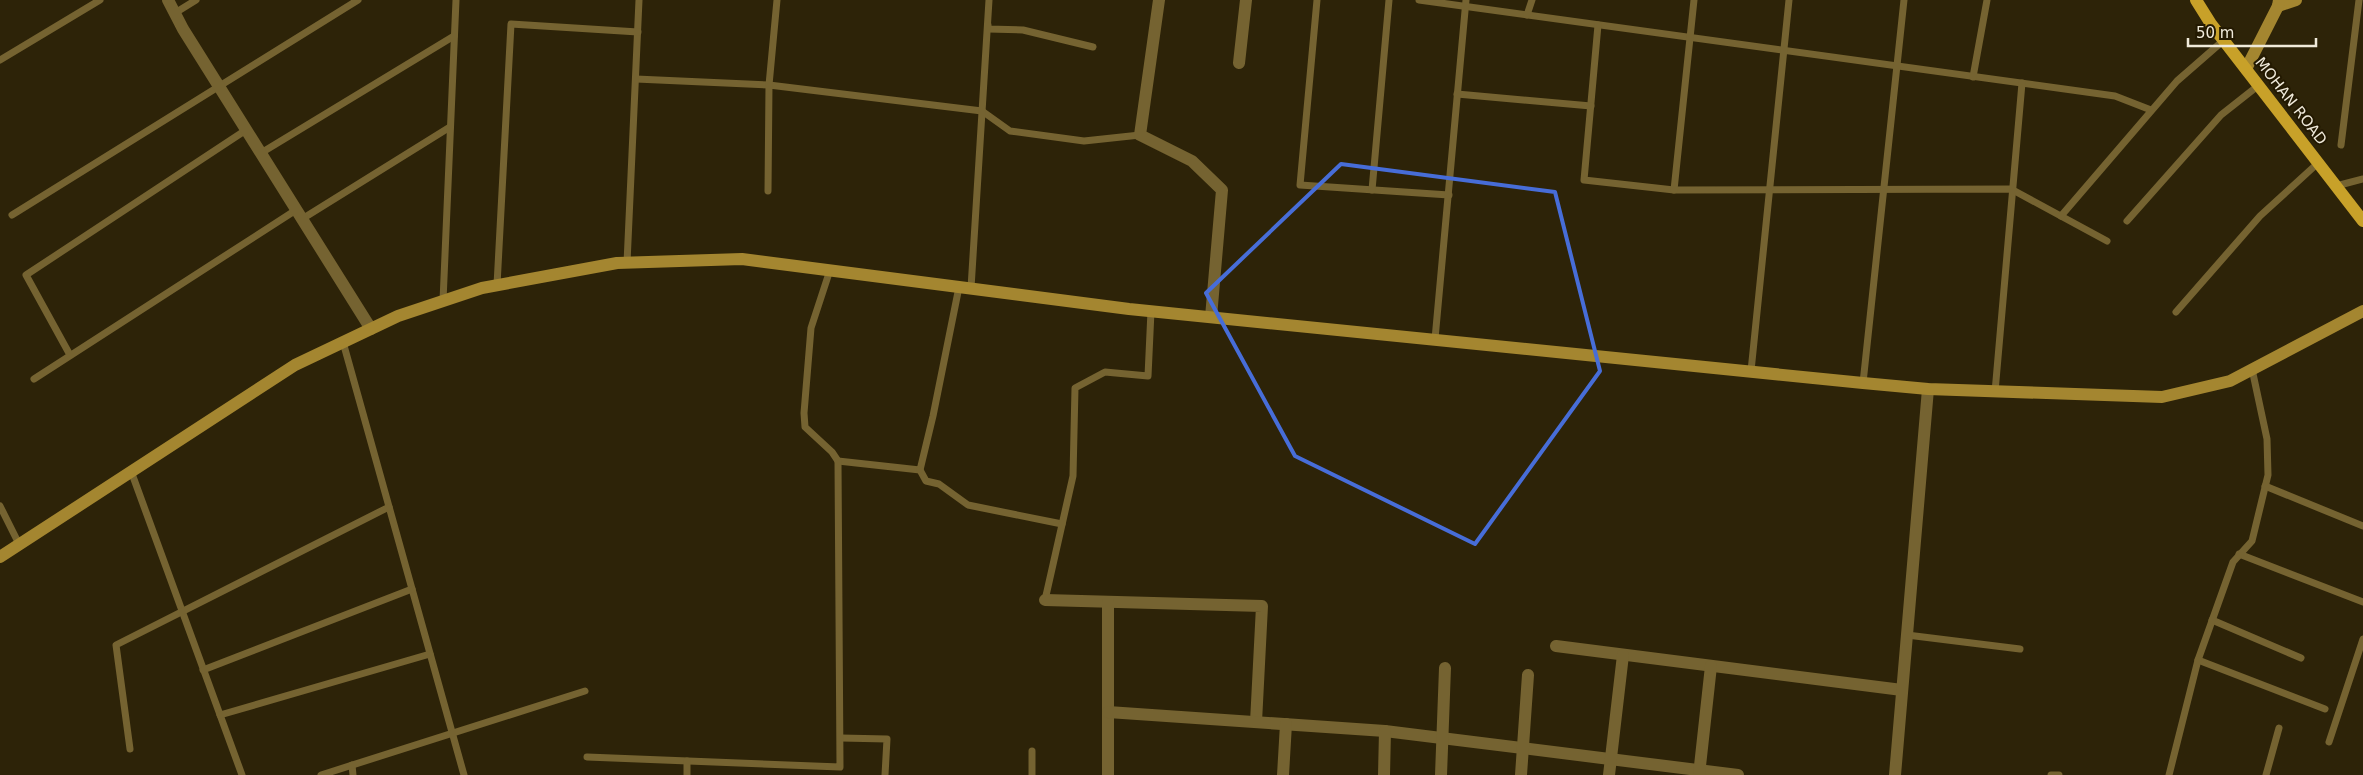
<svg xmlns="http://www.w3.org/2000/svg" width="2363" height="775" viewBox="0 0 2363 775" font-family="'DejaVu Sans',sans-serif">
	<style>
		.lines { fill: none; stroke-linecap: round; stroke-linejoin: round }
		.lane { stroke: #756331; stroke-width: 7 }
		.street { stroke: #756331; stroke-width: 12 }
		.secondary { stroke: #a48630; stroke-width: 12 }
		.primary { stroke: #c8a129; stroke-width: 12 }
		.marked { fill: none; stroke: #476dd8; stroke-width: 4; stroke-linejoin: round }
		.labels { text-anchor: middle; stroke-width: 4; stroke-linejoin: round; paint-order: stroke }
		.street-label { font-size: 15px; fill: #f0eada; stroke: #231901 }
	</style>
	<rect width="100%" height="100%" fill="#2d2308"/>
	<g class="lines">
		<g class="lane">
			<polyline points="1317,0 1300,185 1449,195"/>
			<polyline points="1419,0 2115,96 2151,110"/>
			<polyline points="175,13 196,0"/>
			<polyline points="1527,15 1532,0"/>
			<polyline points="988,25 988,29 1023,30 1093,47"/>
			<polyline points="1598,25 1584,180 1674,190 2011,189 2107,241"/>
			<polyline points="0,60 100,0"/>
			<polyline points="1973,77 1987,0"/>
			<polyline points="636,79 769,85 982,111 1010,131 1084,141 1140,135"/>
			<polyline points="1457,94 1591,106"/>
			<polyline points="2341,145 2359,0"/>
			<polyline points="261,153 454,36"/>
			<polyline points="2336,186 2363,179"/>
			<polyline points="1372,190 1389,0"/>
			<polyline points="1674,190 1694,0"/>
			<polyline points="768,191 769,85 777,0"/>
			<polyline points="12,215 358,0"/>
			<polyline points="2061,216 2177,81 2224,40"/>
			<polyline points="302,219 450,127"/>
			<polyline points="2127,221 2221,115 2259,85"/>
			<polyline points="627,263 639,0"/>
			<polyline points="497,285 511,24 638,32"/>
			<polyline points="971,288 989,0"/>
			<polyline points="443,301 456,0"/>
			<polyline points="2176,312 2260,216 2318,163"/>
			<polyline points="1435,339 1466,0"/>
			<polyline points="343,342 464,775"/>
			<polyline points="70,355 26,275 246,130"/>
			<polyline points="1751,371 1789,0"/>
			<polyline points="34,379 296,210"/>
			<polyline points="1863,383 1904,0"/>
			<polyline points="1995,392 2022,83"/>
			<polyline points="838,461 920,470 933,416 959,287"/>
			<polyline points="920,470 926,481 939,484 968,505 1062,524"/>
			<polyline points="131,471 242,775"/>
			<polyline points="2265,486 2363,526"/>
			<polyline points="0,506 19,544"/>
			<polyline points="2239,554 2363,602"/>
			<polyline points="1045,600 1073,476 1075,388 1105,372 1148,376 1151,311"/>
			<polyline points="2212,620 2301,658"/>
			<polyline points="1907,635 2020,649"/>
			<polyline points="2198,660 2325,709"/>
			<polyline points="203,670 412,589"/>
			<polyline points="220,715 430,654"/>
			<polyline points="841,738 887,739 885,775"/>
			<polyline points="2329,742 2363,639"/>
			<polyline points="130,749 116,645 389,507"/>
			<polyline points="587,757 840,767 838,461 832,452 805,427 804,413 811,328 830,270"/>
			<polyline points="352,765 353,775"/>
			<polyline points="321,775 585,691"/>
			<polyline points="687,775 687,761"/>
			<polyline points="1032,775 1032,751"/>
			<polyline points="2051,775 2059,775"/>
			<polyline points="2169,775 2198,660 2233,562 2252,541 2268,475 2267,439 2252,369"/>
			<polyline points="2266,775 2279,728"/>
		</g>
		<g class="street">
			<polyline points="168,0 183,29 371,329"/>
			<polyline points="1159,0 1140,135 1192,161 1222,190 1211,317"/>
			<polyline points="1239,63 1246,0"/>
			<polyline points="1045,600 1262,606 1256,722"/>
			<polyline points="1108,602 1108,775"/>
			<polyline points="1556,646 1902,690"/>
			<polyline points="1108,712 1385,731 1738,775"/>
			<polyline points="1283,775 1286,724"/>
			<polyline points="1384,775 1385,731"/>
			<polyline points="1441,775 1445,668"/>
			<polyline points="1521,775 1528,675"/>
			<polyline points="1609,775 1623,655"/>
			<polyline points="1699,775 1711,666"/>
			<polyline points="1895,775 1928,389"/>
		</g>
		<g class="secondary">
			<polyline points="2278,6 2296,0"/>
			<polyline points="2246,69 2278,6 2279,0"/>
			<polyline points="0,557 295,365 398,316 482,288 617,263 742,259 1129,309 1863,383 1928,389 2162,397 2230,381 2363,311"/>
		</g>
		<polyline class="primary" points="2196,0 2211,24 2363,221"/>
	</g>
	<path class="marked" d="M1341,164L1555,192L1600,371L1475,544L1295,456L1206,293Z"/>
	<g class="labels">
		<g class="street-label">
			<text transform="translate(2291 101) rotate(52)" y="5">MOHAN ROAD</text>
		</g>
	</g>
	<path d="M2188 38v8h128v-8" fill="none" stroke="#f0eada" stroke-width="2.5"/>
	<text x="2196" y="38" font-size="15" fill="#f0eada" stroke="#231901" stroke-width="4" paint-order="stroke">50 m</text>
</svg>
